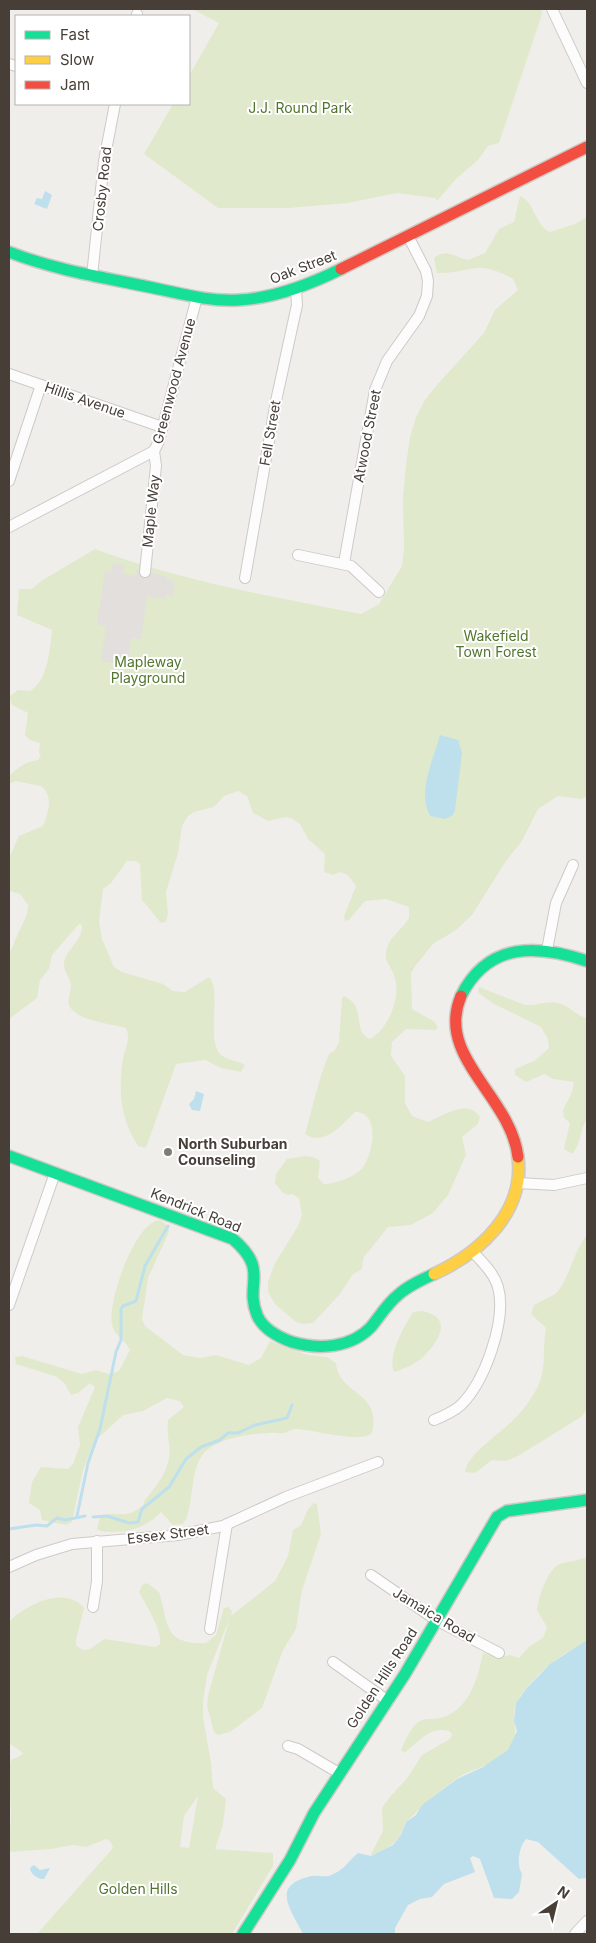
<svg xmlns="http://www.w3.org/2000/svg" width="596" height="1943" viewBox="0 0 596 1943" font-family="Inter,sans-serif">
	<style>
		.green { fill: #e1e9cc; fill-rule: evenodd }
		.parking { fill: #e2dfdc }
		.water { fill: #bedfec }
		.lines { fill: none; stroke-linecap: round; stroke-linejoin: round }
		.stream { stroke: #bedfec; stroke-width: 3 }
		.street-casing { stroke: #cdcac7; stroke-width: 12 }
		.fast-casing { stroke: #cecac2; stroke-width: 14 }
		.slow-casing { stroke: #cecac2; stroke-width: 14 }
		.jam-casing { stroke: #cecac2; stroke-width: 14 }
		.street { stroke: #fdfcfc; stroke-width: 10 }
		.fast { stroke: #16e098; stroke-width: 11 }
		.slow { stroke: #ffcf43; stroke-width: 11 }
		.jam { stroke: #f24e42; stroke-width: 11 }
		.poi-dot { fill: #827c76; stroke: #fff; stroke-width: 2 }
		.labels { text-anchor: middle; stroke-width: 4; stroke-linejoin: round; paint-order: stroke }
		.park-label { font-size: 14px; fill: #51752d; stroke: #fff }
		.street-label { font-size: 14px; fill: #463e37; stroke: #fff }
		.poi-label { font-size: 14px; font-weight: bold; fill: #463e37; stroke: #fff; text-anchor: start }
	</style>
	<rect width="100%" height="100%" fill="#f0eeeb"/>
	<g class="green">
		<polygon points="192,9 541,9 542,14 499,143 488,146 478,160 456,179 437,201 435,198 397,193 348,203 289,208 218,208 144,154 173,104 189,104 189,76 219,23"/>
		<path d="M520,196C534,201 535,225 550,232L575,224L587,217V796L581,799L558,796L538,809L522,841L506,861L472,915L456,930L433,944L416,965L411,973L412,1009L435,1022L438,1028L435,1030L406,1029L392,1042L391,1056L405,1076V1103L412,1116L428,1122C442,1116 468,1098 480,1117L478,1124L462,1137L466,1155L448,1195L433,1213L411,1225L388,1227L364,1257L361,1270L353,1274L340,1294L313,1323L303,1324L296,1322L275,1304L268,1292V1282L275,1263L298,1226L302,1215L299,1198L292,1194L288,1195L282,1192L275,1183L276,1174L287,1159C299,1157 310,1153 320,1161L318,1178L324,1184C335,1184 356,1177 363,1167C373,1153 381,1112 355,1112C343,1124 324,1147 305,1134L321,1075L329,1054L335,1050L339,1042L342,998L344,996C368,1007 351,1031 370,1039C388,1029 401,998 395,978C393,969 384,962 386,953C388,937 401,931 409,918V907L386,899L365,901L349,920L345,921L344,916L356,886L348,875L340,872L333,875L324,872L325,854L308,839L300,824L293,819L286,817L268,821L253,813L247,796L238,791L224,796L214,807L194,812L188,816L182,826L178,853L166,892L168,913L166,922L161,923L142,900L140,864L136,861H127L111,883L103,889L99,921L102,939L114,967L122,972L163,984L173,991L185,992L209,977C222,989 206,1039 220,1054C227,1061 237,1060 245,1065L241,1072L221,1068L205,1060L176,1064L147,1145L145,1148L138,1146C120,1118 118,1090 123,1059C125,1047 131,1040 126,1028C113,1024 75,1021 69,1005C67,999 71,992 71,986C70,976 61,970 65,959C69,947 83,939 82,925L79,924L52,955L49,969L40,980L37,998L9,1019V954L27,914L28,905L20,894L9,891V858L19,836L43,826C48,813 54,796 41,786L15,781L9,784V776C19,767 25,762 38,760L41,755L39,754L40,743L30,740L25,735L28,713L12,705L9,697L18,690L30,691C48,681 50,648 52,630L17,615L19,589H32L41,581L95,549C181,581 271,596 361,614L379,604L402,566L404,549L403,497L406,465L410,437L416,417L425,400L436,386L484,333L495,310L518,290L513,279C475,258 472,274 437,273L434,258C446,247 456,258 468,260L485,253L499,229L514,222Z"/>
		<path d="M479,987L525,1005C537,1006 547,1000 558,1003C569,1005 576,1016 587,1018V1119C579,1130 582,1143 572,1154L564,1149L570,1123L564,1118L563,1110L572,1092L574,1082L553,1079L544,1074L526,1082L515,1075V1069L534,1061L549,1048L548,1039L541,1027L492,1003L478,992Z"/>
		<path d="M160,1220L168,1226L169,1232L148,1278L142,1319L145,1326L183,1355L201,1358L216,1355L249,1365L261,1358L270,1341L308,1355L327,1357L336,1363C339,1396 382,1390 372,1433C363,1444 310,1429 295,1429C290,1430 288,1432 284,1433C280,1434 274,1432 269,1433C250,1434 223,1437 207,1450C188,1465 195,1510 183,1524L173,1525L161,1512C144,1530 124,1534 100,1531L97,1529L100,1517C118,1508 124,1523 144,1504V1501C157,1486 173,1466 169,1444C168,1435 167,1430 168,1420L184,1407L180,1401L167,1398L143,1411L123,1415L94,1442L83,1470L72,1522L66,1525L42,1520L40,1510L29,1503L32,1482L41,1467L68,1469L73,1464L80,1445L78,1427L95,1387L90,1383L78,1393L71,1395L65,1384L57,1377L16,1364L15,1357L22,1356L82,1374L95,1370L109,1374L119,1371L130,1350C126,1340 114,1336 112,1325C107,1302 135,1221 160,1220Z"/>
		<path d="M587,1235V1410L581,1417L518,1456L506,1461L492,1460L475,1473L465,1472C467,1454 502,1432 514,1419C522,1412 532,1398 537,1388C547,1370 542,1348 546,1328L531,1314L534,1305C540,1301 549,1298 555,1294C567,1285 575,1247 587,1235Z"/>
		<path d="M422,1311C453,1317 440,1340 425,1355C418,1363 404,1369 394,1372C387,1355 404,1327 413,1312Z"/>
		<path d="M314,1503L317,1504L321,1534L302,1590L296,1629L283,1650L262,1708L230,1732L218,1735L214,1732L207,1706L208,1696L229,1620L207,1675L203,1702V1717L211,1763L213,1788L226,1799L223,1825L215,1849L273,1853V1866L232,1934H37L113,1848L110,1841L106,1839L86,1847L73,1845L51,1849L9,1852L11,1816L9,1768L11,1760L20,1756L23,1753L9,1743V1622C25,1605 65,1585 84,1608L76,1640V1645C88,1657 94,1644 105,1639L155,1647L160,1644C163,1632 145,1603 139,1592L142,1585L147,1583L159,1592C169,1622 162,1645 206,1643L216,1635L224,1608L228,1607L232,1611L231,1616L275,1581L288,1556L293,1530L301,1525L308,1509ZM198,1796L189,1848L180,1847L184,1816Z"/>
		<path d="M587,1557V1640C581,1646 575,1648 568,1652C551,1661 526,1685 517,1702C509,1718 522,1733 509,1749C496,1765 472,1768 456,1779C438,1792 422,1806 407,1821C404,1824 403,1830 401,1834C394,1846 382,1851 370,1856L383,1831L382,1808L389,1798L408,1777L422,1755L450,1739L452,1734L449,1731C429,1726 418,1743 404,1753L401,1750C405,1741 410,1729 417,1723C424,1717 432,1720 440,1718C469,1711 478,1678 483,1653L500,1657L510,1655L519,1658L530,1646L543,1638L547,1627L537,1610C538,1598 548,1568 560,1564C569,1561 578,1561 587,1557Z"/>
	</g>
	<polygon class="parking" points="113,563 125,565 123,574 136,576 137,570 166,576 167,580 175,581 173,596 166,595 165,599 147,596 141,639 131,638 127,665 101,661 106,626 97,624 105,571 111,572"/>
	<g class="water">
		<polygon points="45,191 52,195 47,209 34,204 37,198 42,199"/>
		<path d="M440,735L458,740L462,753L455,810L453,815L445,819L430,816C417,792 433,761 440,735Z"/>
		<polygon points="196,1091 204,1094 200,1111 192,1110 189,1104 194,1099"/>
		<path d="M587,1640V1878L579,1879L538,1842L526,1839C519,1847 516,1864 522,1874L519,1892L512,1899L494,1898L480,1859L473,1856L470,1858L475,1872L444,1884L432,1897L420,1899L408,1905L395,1928V1934H303C290,1908 270,1885 312,1876C319,1875 325,1878 331,1875C346,1869 347,1862 358,1853L371,1856L393,1845L401,1835L406,1822L416,1815L422,1805L457,1779L483,1767L508,1750L517,1731L514,1721L516,1703L526,1689L550,1664Z"/>
		<path d="M34,1865L40,1870L50,1868L44,1879C39,1880 30,1874 30,1868Z"/>
	</g>
	<g class="lines">
		<g class="stream">
			<polyline points="77,1516 88,1463 100,1429 116,1352 121,1340 121,1309 123,1306 136,1301 145,1266 168,1226"/>
			<polyline points="93,1517 107,1516 129,1523 138,1522 142,1509 169,1487 186,1459 201,1447 220,1440 228,1433 238,1433 255,1425 287,1418 292,1405"/>
			<polyline points="9,1529 36,1525 47,1526 57,1518 65,1520 85,1516"/>
		</g>
		<defs>
			<g id="street">
				<polyline points="552,9 587,83"/>
				<polyline points="137,16 137,14"/>
				<polyline points="9,64 16,66"/>
				<polyline points="92,276 104,161 115,104"/>
				<polyline points="9,374 162,427"/>
				<polyline points="9,481 41,385"/>
				<polyline points="9,527 154,451 159,441 197,297"/>
				<polyline points="298,555 351,566 379,592"/>
				<polyline points="344,563 375,390 387,361 419,316 427,296 428,281 426,271 408,236"/>
				<polyline points="145,572 156,466 154,451"/>
				<polyline points="245,578 276,401 297,305 296,289"/>
				<polyline points="547,950 556,903 573,865"/>
				<polyline points="518,1183 554,1185 587,1178"/>
				<polyline points="9,1305 55,1173"/>
				<path d="M434,1420C444,1416 453,1412 461,1405C485,1381 507,1320 498,1287C494,1273 482,1262 473,1252"/>
				<polyline points="9,1567 36,1555 72,1544 178,1535 223,1526 286,1497 378,1462"/>
				<polyline points="371,1575 436,1620 499,1653"/>
				<polyline points="93,1607 97,1581 97,1541"/>
				<polyline points="210,1629 227,1524"/>
				<polyline points="333,1662 388,1701"/>
				<polyline points="288,1746 298,1749 339,1773"/>
				<polyline points="575,1934 587,1921"/>
			</g>
			<g id="fast">
				<path d="M9,252C55,270 101,277 149,287C179,293 208,302 239,300C275,298 309,285 341,269"/>
				<path d="M461,996C488,942 537,944 587,961"/>
				<path d="M9,1156L233,1239C270,1271 244,1283 257,1315C263,1329 278,1337 292,1342C319,1350 351,1348 371,1327C380,1316 387,1304 398,1295C408,1286 421,1280 434,1274"/>
				<polyline points="243,1934 290,1860 314,1813 405,1674 497,1517 507,1511 587,1500"/>
			</g>
			<path id="slow" d="M434,1274C480,1253 525,1212 518,1157"/>
			<g id="jam">
				<polyline points="341,269 587,147"/>
				<path d="M461,996C435,1057 511,1096 518,1157"/>
			</g>
		</defs>
		<use href="#street" class="street-casing"/>
		<use href="#fast" class="fast-casing"/>
		<use href="#slow" class="slow-casing"/>
		<use href="#jam" class="jam-casing"/>
		<use href="#street" class="street"/>
		<use href="#fast" class="fast"/>
		<use href="#slow" class="slow"/>
		<use href="#jam" class="jam"/>
	</g>
	<circle class="poi-dot" cx="168" cy="1152" r="5"/>
	<g class="labels">
		<g class="park-label">
			<text x="300" y="113">J.J. Round Park</text>
			<text x="496" y="641">Wakefield<tspan x="496" dy="16">Town Forest</tspan></text>
			<text x="148" y="667">Mapleway<tspan x="148" dy="16">Playground</tspan></text>
			<text x="138" y="1894">Golden Hills</text>
		</g>
		<g class="street-label">
			<text transform="translate(102 189) rotate(-84)" y="5">Crosby Road</text>
			<text transform="translate(303 267) rotate(-21)" y="5">Oak Street</text>
			<text transform="translate(174 381) rotate(-75)" y="5">Greenwood Avenue</text>
			<text transform="translate(85 400) rotate(19)" y="5">Hillis Avenue</text>
			<text transform="translate(270 433) rotate(-80)" y="5">Fell Street</text>
			<text transform="translate(367 436) rotate(-79)" y="5">Atwood Street</text>
			<text transform="translate(151 511) rotate(-84)" y="5">Maple Way</text>
			<text transform="translate(196 1210) rotate(22)" y="5">Kendrick Road</text>
			<text transform="translate(168 1534) rotate(-7)" y="5">Essex Street</text>
			<text transform="translate(434 1615) rotate(31)" y="5">Jamaica Road</text>
			<text transform="translate(382 1678) rotate(-57)" y="5">Golden Hills Road</text>
		</g>
		<g class="poi-label">
			<text x="178" y="1149">North Suburban<tspan x="178" dy="16">Counseling</tspan></text>
		</g>
	</g>
	<rect width="596" height="1943" fill="none" stroke="#463e37" stroke-width="20"/>
	<rect x="15" y="15" width="175" height="90" fill="#ffffff" stroke="#b5b2af"/>
	<rect x="25" y="31" width="25" height="8" fill="#16e098" stroke="#b5b2af"/>
	<text x="60" y="40" font-size="15" fill="#463e37">Fast</text>
	<rect x="25" y="56" width="25" height="8" fill="#ffcf43" stroke="#b5b2af"/>
	<text x="60" y="65" font-size="15" fill="#463e37">Slow</text>
	<rect x="25" y="81" width="25" height="8" fill="#f24e42" stroke="#b5b2af"/>
	<text x="60" y="90" font-size="15" fill="#463e37">Jam</text>
	<g transform="translate(556 1903) rotate(35)" stroke="#ffffff" stroke-width="4" paint-order="stroke">
	<path d="M0-4L9 19L0 12L-9 19Z" fill="#463e37"/>
	<text y="-8" font-size="14" font-weight="bold" text-anchor="middle" fill="#463e37">N</text>
	</g>
</svg>
